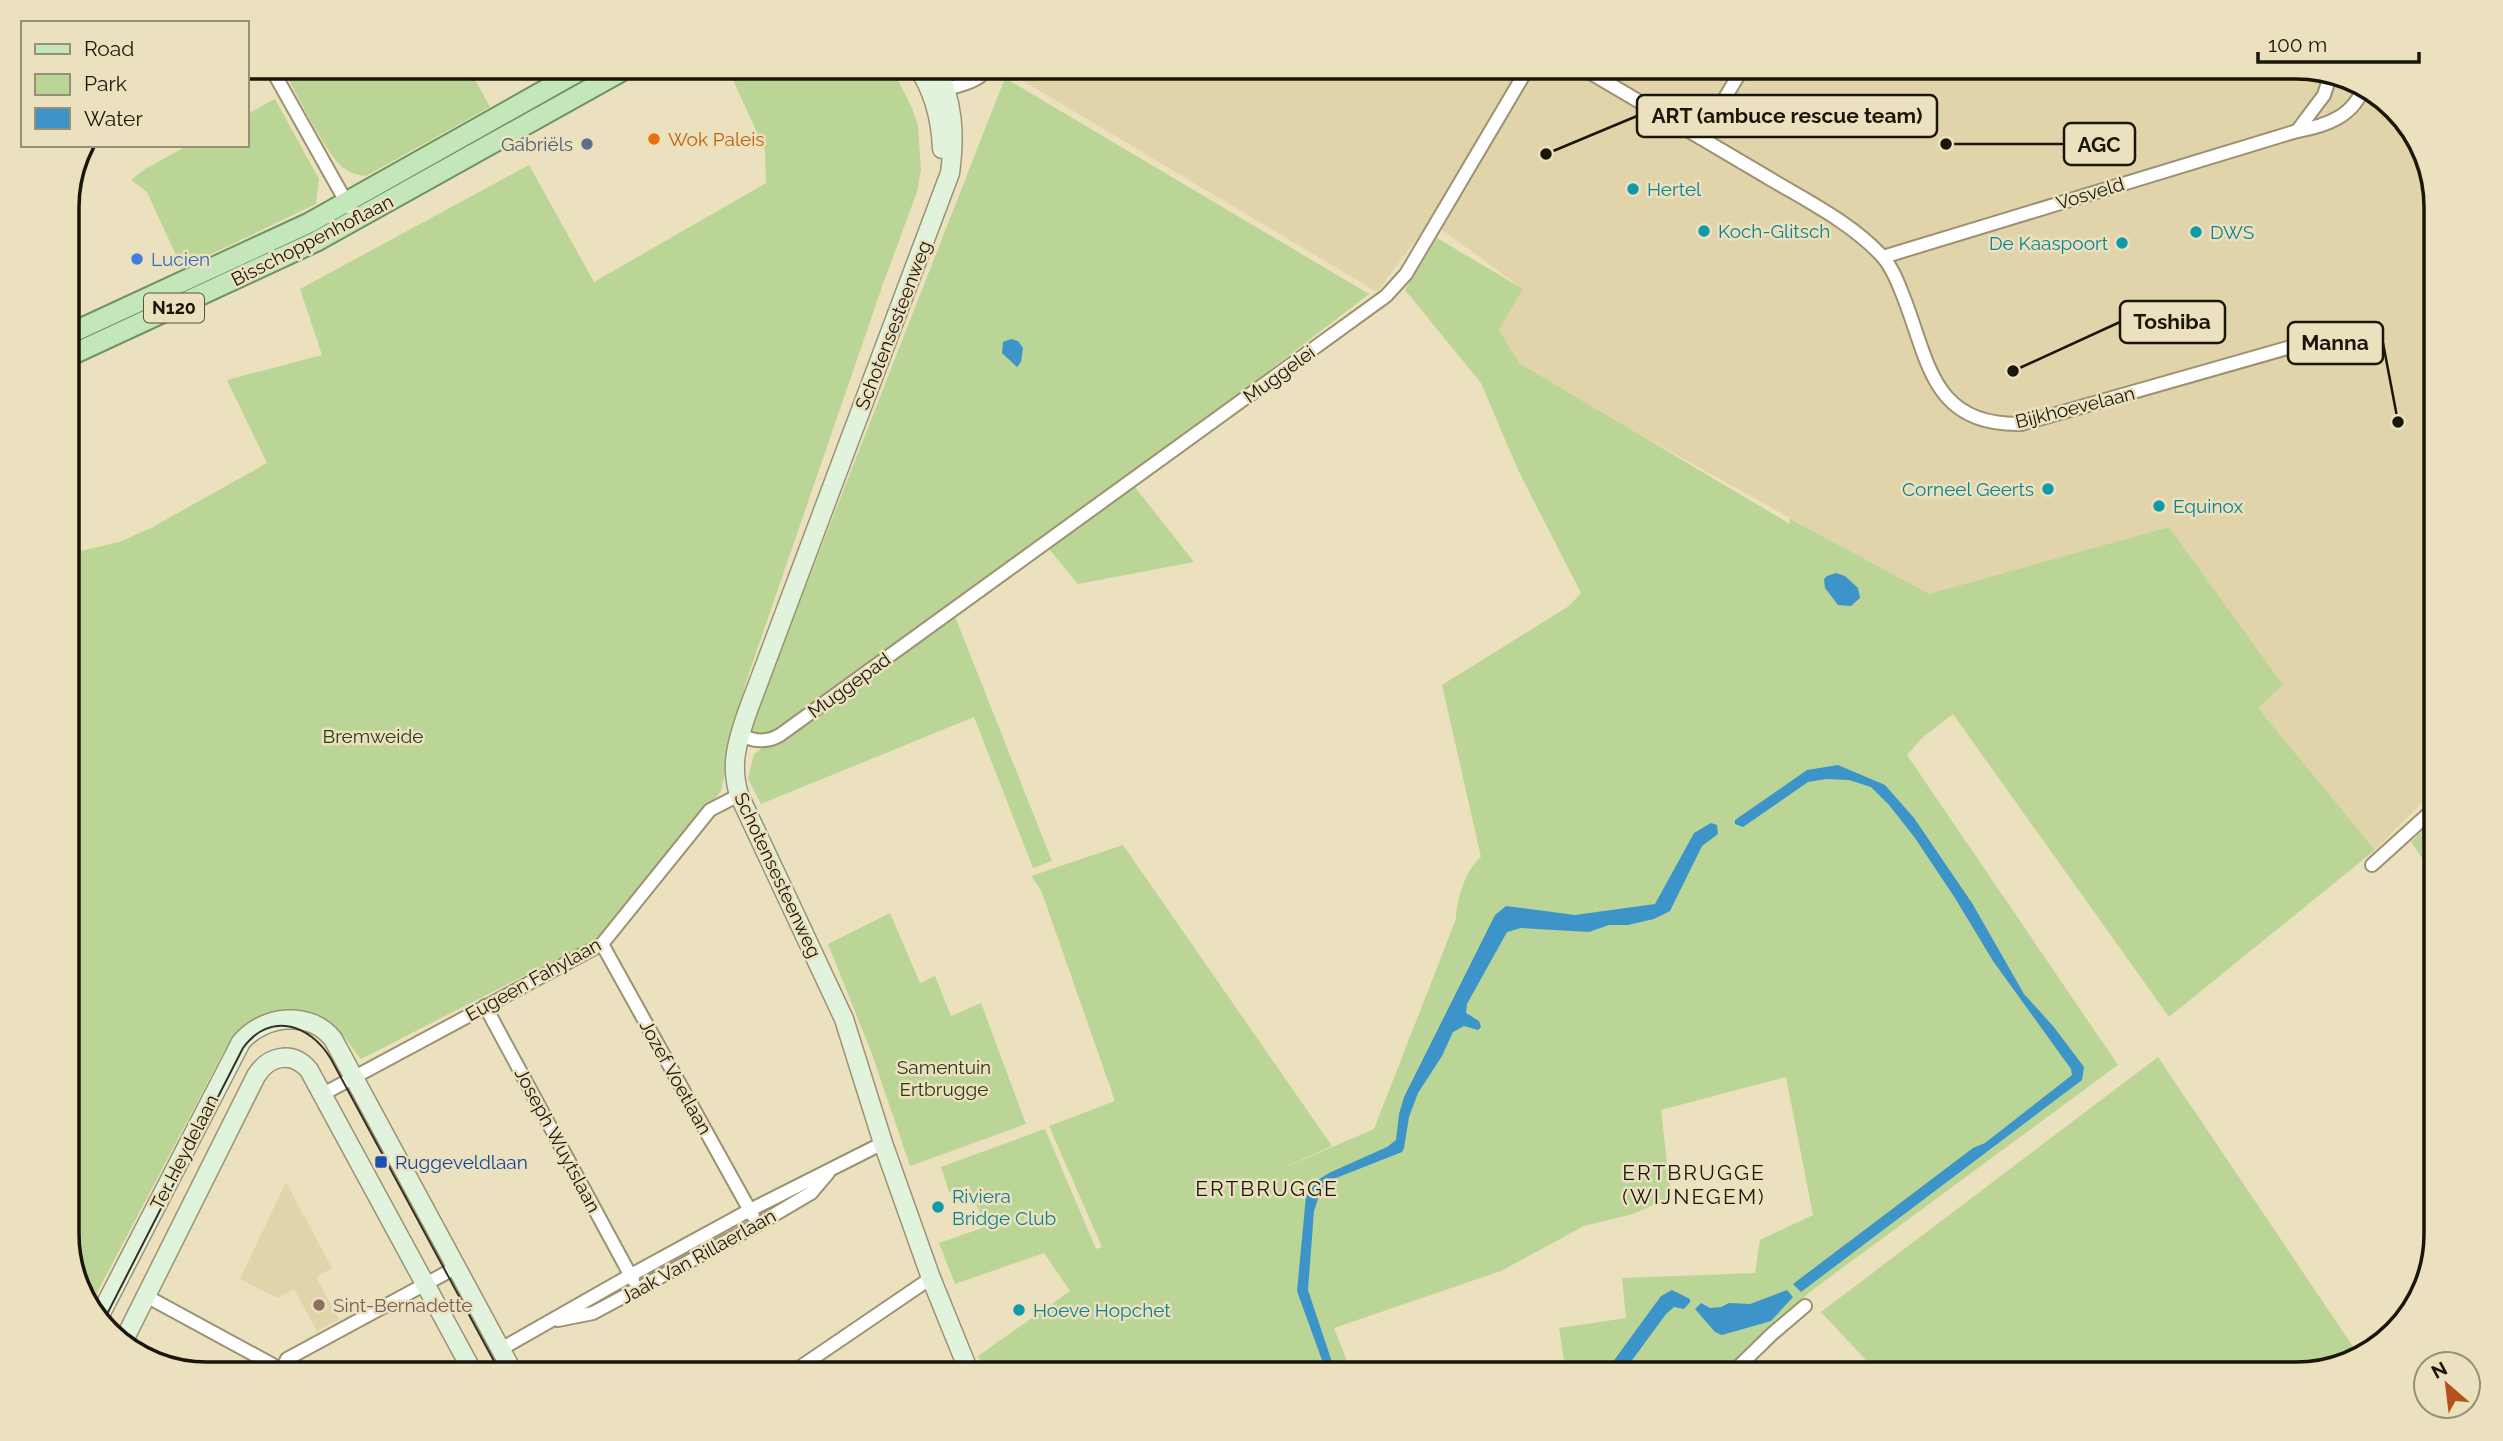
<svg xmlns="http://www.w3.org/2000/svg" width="2503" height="1441" viewBox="0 0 2503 1441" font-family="Raleway,sans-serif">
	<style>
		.built { fill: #e1d4ab }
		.green { fill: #bbd596 }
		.water { fill: #3c94c8 }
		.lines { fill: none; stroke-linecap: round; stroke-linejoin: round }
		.street-casing { stroke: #9c9272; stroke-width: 16 }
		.secondary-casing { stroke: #9c9272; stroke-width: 21 }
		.primary-casing { stroke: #6e9360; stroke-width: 23 }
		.street { stroke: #fff; stroke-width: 12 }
		.secondary { stroke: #e1f3dd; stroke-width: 18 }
		.primary { stroke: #c4e6bb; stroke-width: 19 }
		.tram { stroke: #363223; stroke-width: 2 }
		.food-dot { fill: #e8710a; stroke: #ebe1bf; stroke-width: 2.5 }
		.service-dot { fill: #5c6f8a; stroke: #ebe1bf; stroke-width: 2.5 }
		.culture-dot { fill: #0f9aa8; stroke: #ebe1bf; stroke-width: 2.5 }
		.shop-dot { fill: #3f7fe0; stroke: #ebe1bf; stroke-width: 2.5 }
		.transit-dot { fill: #1a4fb4; stroke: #ebe1bf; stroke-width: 2.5 }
		.education-dot { fill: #8d6e63; stroke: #ebe1bf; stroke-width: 2.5 }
		.labels { text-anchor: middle; stroke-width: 5; stroke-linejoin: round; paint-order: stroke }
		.shield { fill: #ebe1bf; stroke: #595340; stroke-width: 2 }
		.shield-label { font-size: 18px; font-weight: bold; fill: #1a160a }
		.food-label { font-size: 19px; fill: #c56008; stroke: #ebe1bf; text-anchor: start }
		.service-label { font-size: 19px; fill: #4e5e75; stroke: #ebe1bf; text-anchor: end }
		.culture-label { font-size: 19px; fill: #0d838f; stroke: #ebe1bf; text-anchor: start }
		.street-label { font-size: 19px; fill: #1a160a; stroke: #ebe1bf }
		.shop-label { font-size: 19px; fill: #366cbe; stroke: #ebe1bf; text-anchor: start }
		.park-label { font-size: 19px; fill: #2c3917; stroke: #ebe1bf }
		.transit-label { font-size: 19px; fill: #164399; stroke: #ebe1bf; text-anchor: start }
		.education-label { font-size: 19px; fill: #785e54; stroke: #ebe1bf; text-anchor: start }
		.neighbourhood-label { font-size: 21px; letter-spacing: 2px; fill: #1a160a; stroke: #ebe1bf }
		.rim { fill: none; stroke: #1a160a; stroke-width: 3.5 }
		.leader { fill: none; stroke: #1a160a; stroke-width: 2.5 }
		.callout-dot { fill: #1a160a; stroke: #ebe1bf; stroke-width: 2.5 }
		.callout { fill: #ebe1bf; stroke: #1a160a; stroke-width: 2.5 }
		.callout-label { font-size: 21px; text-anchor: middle; font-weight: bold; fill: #1a160a }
	</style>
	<rect width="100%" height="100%" fill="#ebe1bf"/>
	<g class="built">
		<polygon points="1016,66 2296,66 2366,85 2417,136 2436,198 2436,789 2375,850 2258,708 2283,685 2169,527 1929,595 1635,432 1519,363 1499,330 1523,289 1430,221 1377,292 1013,75"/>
		<polygon points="286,1182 332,1268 316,1277 339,1319 317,1331 294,1289 278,1298 240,1279"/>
	</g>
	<g class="green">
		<path d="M282,67H468L490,107L366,176C359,175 352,174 345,169C328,159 294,88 282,67Z"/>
		<path d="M727,67H889L896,76L912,108L918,125L921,170L917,192L883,284L746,682L721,791L608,933L361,1059C352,1048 343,1033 332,1024C292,993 248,1016 223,1053L89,1308L86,1305L67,1243V524L81,551L119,542L151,528L267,463L227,380L322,355L300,289L529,165L594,282L766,183L765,150Z"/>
		<polygon points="1005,78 1369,294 1244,390 904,636 776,733 758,736 752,730 753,721"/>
		<polygon points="275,99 319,179 316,204 182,268 147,192 131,180 145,169 189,145 247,145 247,114"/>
		<path d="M1437,238L1523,289L1499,330L1519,363L1790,524L1789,518L1929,594L2169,527L2283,685L2258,708L2375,850L2169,1017L1953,714L1922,738L1907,755L2118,1065L1811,1291L1754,1345L1728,1374H1566L1559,1328L1626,1318L1622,1278L1755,1273L1760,1240L1813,1215L1786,1077L1661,1110L1671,1197L1633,1214L1584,1226L1501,1271L1334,1328L1352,1374H987L978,1356L1070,1291L1044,1253L955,1284L939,1243L985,1227L969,1185L949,1192L941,1167L1045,1129L1096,1249L1102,1247L1049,1126L1115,1101L1041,890L1031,876L1123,845L1332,1146L1261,1178L1374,1129L1456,919C1456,900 1466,869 1481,857L1442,685L1569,606L1581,593L1518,470L1481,383L1405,290Z"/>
		<polygon points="1131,482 1194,562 1078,584 1045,544"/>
		<polygon points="952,609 1052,861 1033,868 974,717 761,804 748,779 754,754"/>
		<polygon points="2436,818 2436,878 2411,842"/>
		<polygon points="890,913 920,983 935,976 951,1016 981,1003 1026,1124 910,1166 872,1054 828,944"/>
		<polygon points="2158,1057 2360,1357 2296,1374 1879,1374 1821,1312"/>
	</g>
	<g class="water">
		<polygon points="1011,339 1018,341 1023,348 1021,362 1017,367 1002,353 1003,342"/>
		<polygon points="1836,573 1845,576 1858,588 1860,598 1851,606 1838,605 1825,588 1824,579 1827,576"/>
		<polygon points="1838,765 1885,785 1914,818 1972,903 2024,994 2053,1026 2084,1067 2082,1080 1801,1292 1793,1284 1973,1148 1985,1143 2072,1075 2071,1069 1993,961 1955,898 1915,838 1889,805 1871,787 1849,780 1826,779 1808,782 1743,827 1735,824 1735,820 1807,770"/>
		<polygon points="1711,823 1717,825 1718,834 1702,846 1670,911 1654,919 1628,925 1609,925 1589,932 1521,928 1507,932 1467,1004 1466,1013 1479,1021 1481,1027 1478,1030 1464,1026 1453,1032 1442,1056 1418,1093 1409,1117 1404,1148 1402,1152 1331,1180 1319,1196 1314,1211 1308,1290 1336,1374 1327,1374 1297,1291 1306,1196 1318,1180 1329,1173 1387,1147 1396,1140 1399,1114 1404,1097 1495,915 1506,906 1575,915 1655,904 1694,833"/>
		<polygon points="1672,1290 1690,1299 1690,1302 1684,1309 1674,1307 1666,1314 1622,1374 1604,1374 1661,1296"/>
		<polygon points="1787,1290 1793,1297 1771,1321 1722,1335 1715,1332 1695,1309 1701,1303 1710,1308 1721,1307 1729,1303 1750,1304"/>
	</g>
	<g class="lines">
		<defs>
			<g id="street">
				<polyline points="270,66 349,207"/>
				<path d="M1579,66C1642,103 1705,140 1767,177C1807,201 1850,222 1881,255C1891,265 1897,280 1902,293C1929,359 1930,426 2021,424L2340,333"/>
				<path d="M938,92C956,85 979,84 989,66"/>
				<polyline points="2297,131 2324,95 2330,76"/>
				<polyline points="1701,138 1744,66"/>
				<path d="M1883,257L2297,131C2326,126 2355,116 2364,85"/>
				<path d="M740,734C754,742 766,743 780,735L1386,296L1406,274L1529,66"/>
				<polyline points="2372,865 2436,807"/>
				<polyline points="602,944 753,1216"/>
				<polyline points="485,1006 633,1280"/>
				<polyline points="323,1094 602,944 710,810 739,795"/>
				<polyline points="146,1296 273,1365 283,1374"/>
				<polyline points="558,1320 593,1313 757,1225 811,1193 828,1173"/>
				<polyline points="501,1349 631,1275 750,1210 883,1143"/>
				<polyline points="280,1374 287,1359 457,1267"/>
				<polyline points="790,1374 931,1278"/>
				<polyline points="1731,1374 1772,1334 1805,1306"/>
			</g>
			<g id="secondary">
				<path d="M917,66C933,90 941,120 942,149"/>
				<path d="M935,66C954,100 955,136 950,173L747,713C737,742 730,765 739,795L844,1019L883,1143L931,1278L970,1374"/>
				<path d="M99,1317L241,1042C264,1015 310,1010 333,1039L514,1374"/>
				<path d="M123,1342L256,1076C268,1056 292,1050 309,1070L474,1374"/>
			</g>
			<g id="primary">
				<polyline points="67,335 309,223 588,66"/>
				<polyline points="67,357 317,241 631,66"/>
			</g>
		</defs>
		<use href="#street" class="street-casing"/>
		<use href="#secondary" class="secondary-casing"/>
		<use href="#primary" class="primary-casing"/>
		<use href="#street" class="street"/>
		<use href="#secondary" class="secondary"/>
		<use href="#primary" class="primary"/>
		<path class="tram" d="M103,1322L243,1048C270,1011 310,1024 331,1059L501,1374"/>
	</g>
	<circle class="food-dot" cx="654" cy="139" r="7"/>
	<circle class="service-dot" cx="587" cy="144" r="7"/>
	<g class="culture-dot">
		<circle cx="1633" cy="189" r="7"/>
		<circle cx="1704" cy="231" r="7"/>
		<circle cx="2196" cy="232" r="7"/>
		<circle cx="2122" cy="243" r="7"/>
		<circle cx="2048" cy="489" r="7"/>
		<circle cx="2159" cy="506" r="7"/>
		<circle cx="938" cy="1207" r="7"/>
		<circle cx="1019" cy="1310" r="7"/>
	</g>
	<circle class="shop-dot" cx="137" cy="259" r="7"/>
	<rect class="transit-dot" x="374" y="1155" width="14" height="14" rx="3.5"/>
	<circle class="education-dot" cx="319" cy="1305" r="7"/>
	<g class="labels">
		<rect class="shield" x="144" y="293.5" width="60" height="29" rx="5"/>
		<g class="shield-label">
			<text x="174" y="314">N120</text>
		</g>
		<g class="food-label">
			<text x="668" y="146">Wok Paleis</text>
		</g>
		<g class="service-label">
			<text x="573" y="151">Gabriëls</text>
		</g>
		<g class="culture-label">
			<text x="1647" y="196">Hertel</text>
			<text x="1718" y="238">Koch-Glitsch</text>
			<text x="2210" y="239">DWS</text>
			<text x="2108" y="250" text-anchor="end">De Kaaspoort</text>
			<text x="2034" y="496" text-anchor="end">Corneel Geerts</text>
			<text x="2173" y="513">Equinox</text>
			<text x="952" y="1203">Riviera<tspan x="952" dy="22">Bridge Club</tspan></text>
			<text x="1033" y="1317">Hoeve Hopchet</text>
		</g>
		<g class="street-label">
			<text transform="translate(2090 193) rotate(-17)" y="7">Vosveld</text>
			<text transform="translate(312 240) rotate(-27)" y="7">Bisschoppenhoflaan</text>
			<text transform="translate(893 325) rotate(-69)" y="7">Schotensesteenweg</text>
			<text transform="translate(1279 374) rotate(-36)" y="7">Muggelei</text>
			<text transform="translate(2075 407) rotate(-14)" y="7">Bijkhoevelaan</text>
			<text transform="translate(849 685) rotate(-36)" y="7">Muggepad</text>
			<text transform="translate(778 875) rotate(65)" y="7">Schotensesteenweg</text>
			<text transform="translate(533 979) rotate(-29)" y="7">Eugeen Fahylaan</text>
			<text transform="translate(676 1077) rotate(61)" y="7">Jozef Voetlaan</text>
			<text transform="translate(558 1140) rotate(62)" y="7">Joseph Wuytslaan</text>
			<text transform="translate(184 1152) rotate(-63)" y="7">Ter Heydelaan</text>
			<text transform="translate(698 1256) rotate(-29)" y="7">Jaak Van Rillaerlaan</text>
		</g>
		<g class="shop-label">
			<text x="151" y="266">Lucien</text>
		</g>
		<g class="park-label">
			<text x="373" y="743">Bremweide</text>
			<text x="944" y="1074">Samentuin<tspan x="944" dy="22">Ertbrugge</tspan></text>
		</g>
		<g class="transit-label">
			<text x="395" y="1169">Ruggeveldlaan</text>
		</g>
		<g class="education-label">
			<text x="333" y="1312">Sint-Bernadette</text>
		</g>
		<g class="neighbourhood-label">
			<text x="1694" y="1180">ERTBRUGGE<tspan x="1694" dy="24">(WIJNEGEM)</tspan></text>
			<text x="1267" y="1196">ERTBRUGGE</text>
		</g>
	</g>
	<path d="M0 0H2503V1441H0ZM207 79H2296A128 128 0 0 1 2424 207V1234A128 128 0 0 1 2296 1362H207A128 128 0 0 1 79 1234V207A128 128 0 0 1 207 79Z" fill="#ebe1bf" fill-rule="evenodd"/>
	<path class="rim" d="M207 79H2296A128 128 0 0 1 2424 207V1234A128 128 0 0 1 2296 1362H207A128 128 0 0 1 79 1234V207A128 128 0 0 1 207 79Z"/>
	<path class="leader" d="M1546 154L1637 116M1946 144L2064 144M2013 371L2120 322M2398 422L2383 343"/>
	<g class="callout-dot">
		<circle cx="1546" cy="154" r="7"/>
		<circle cx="1946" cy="144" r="7"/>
		<circle cx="2013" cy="371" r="7"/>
		<circle cx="2398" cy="422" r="7"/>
	</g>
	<g class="callout">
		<rect x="1637" y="95" width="300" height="42" rx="7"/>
		<rect x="2064" y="123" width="71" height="42" rx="7"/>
		<rect x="2120" y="301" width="105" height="42" rx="7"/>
		<rect x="2288" y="322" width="95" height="42" rx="7"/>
	</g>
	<g class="callout-label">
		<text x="1787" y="123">ART (ambuce rescue team)</text>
		<text x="2099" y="152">AGC</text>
		<text x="2172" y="329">Toshiba</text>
		<text x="2335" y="350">Manna</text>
	</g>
	<rect x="21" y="21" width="228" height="126" fill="#ebe1bf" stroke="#979077" stroke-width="2"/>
	<rect x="35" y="44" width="35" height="10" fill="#c4e6bb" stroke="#979077" stroke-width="2"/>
	<text x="84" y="56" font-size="21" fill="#1a160a">Road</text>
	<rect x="35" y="74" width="35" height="21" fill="#bbd596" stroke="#979077" stroke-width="2"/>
	<text x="84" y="91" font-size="21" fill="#1a160a">Park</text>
	<rect x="35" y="108" width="35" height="21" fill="#3c94c8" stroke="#979077" stroke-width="2"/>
	<text x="84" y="126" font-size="21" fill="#1a160a">Water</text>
	<g transform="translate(2447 1385) rotate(332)"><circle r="33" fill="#ebe1bf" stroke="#979077" stroke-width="2"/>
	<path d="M0-5L12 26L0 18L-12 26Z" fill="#b5511c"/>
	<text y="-10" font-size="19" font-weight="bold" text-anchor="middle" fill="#1a160a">N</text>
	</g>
	<path d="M2258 52v10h161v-10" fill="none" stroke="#1a160a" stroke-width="3.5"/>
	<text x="2268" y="52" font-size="21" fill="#1a160a" stroke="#ebe1bf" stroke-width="5" paint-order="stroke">100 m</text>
</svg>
